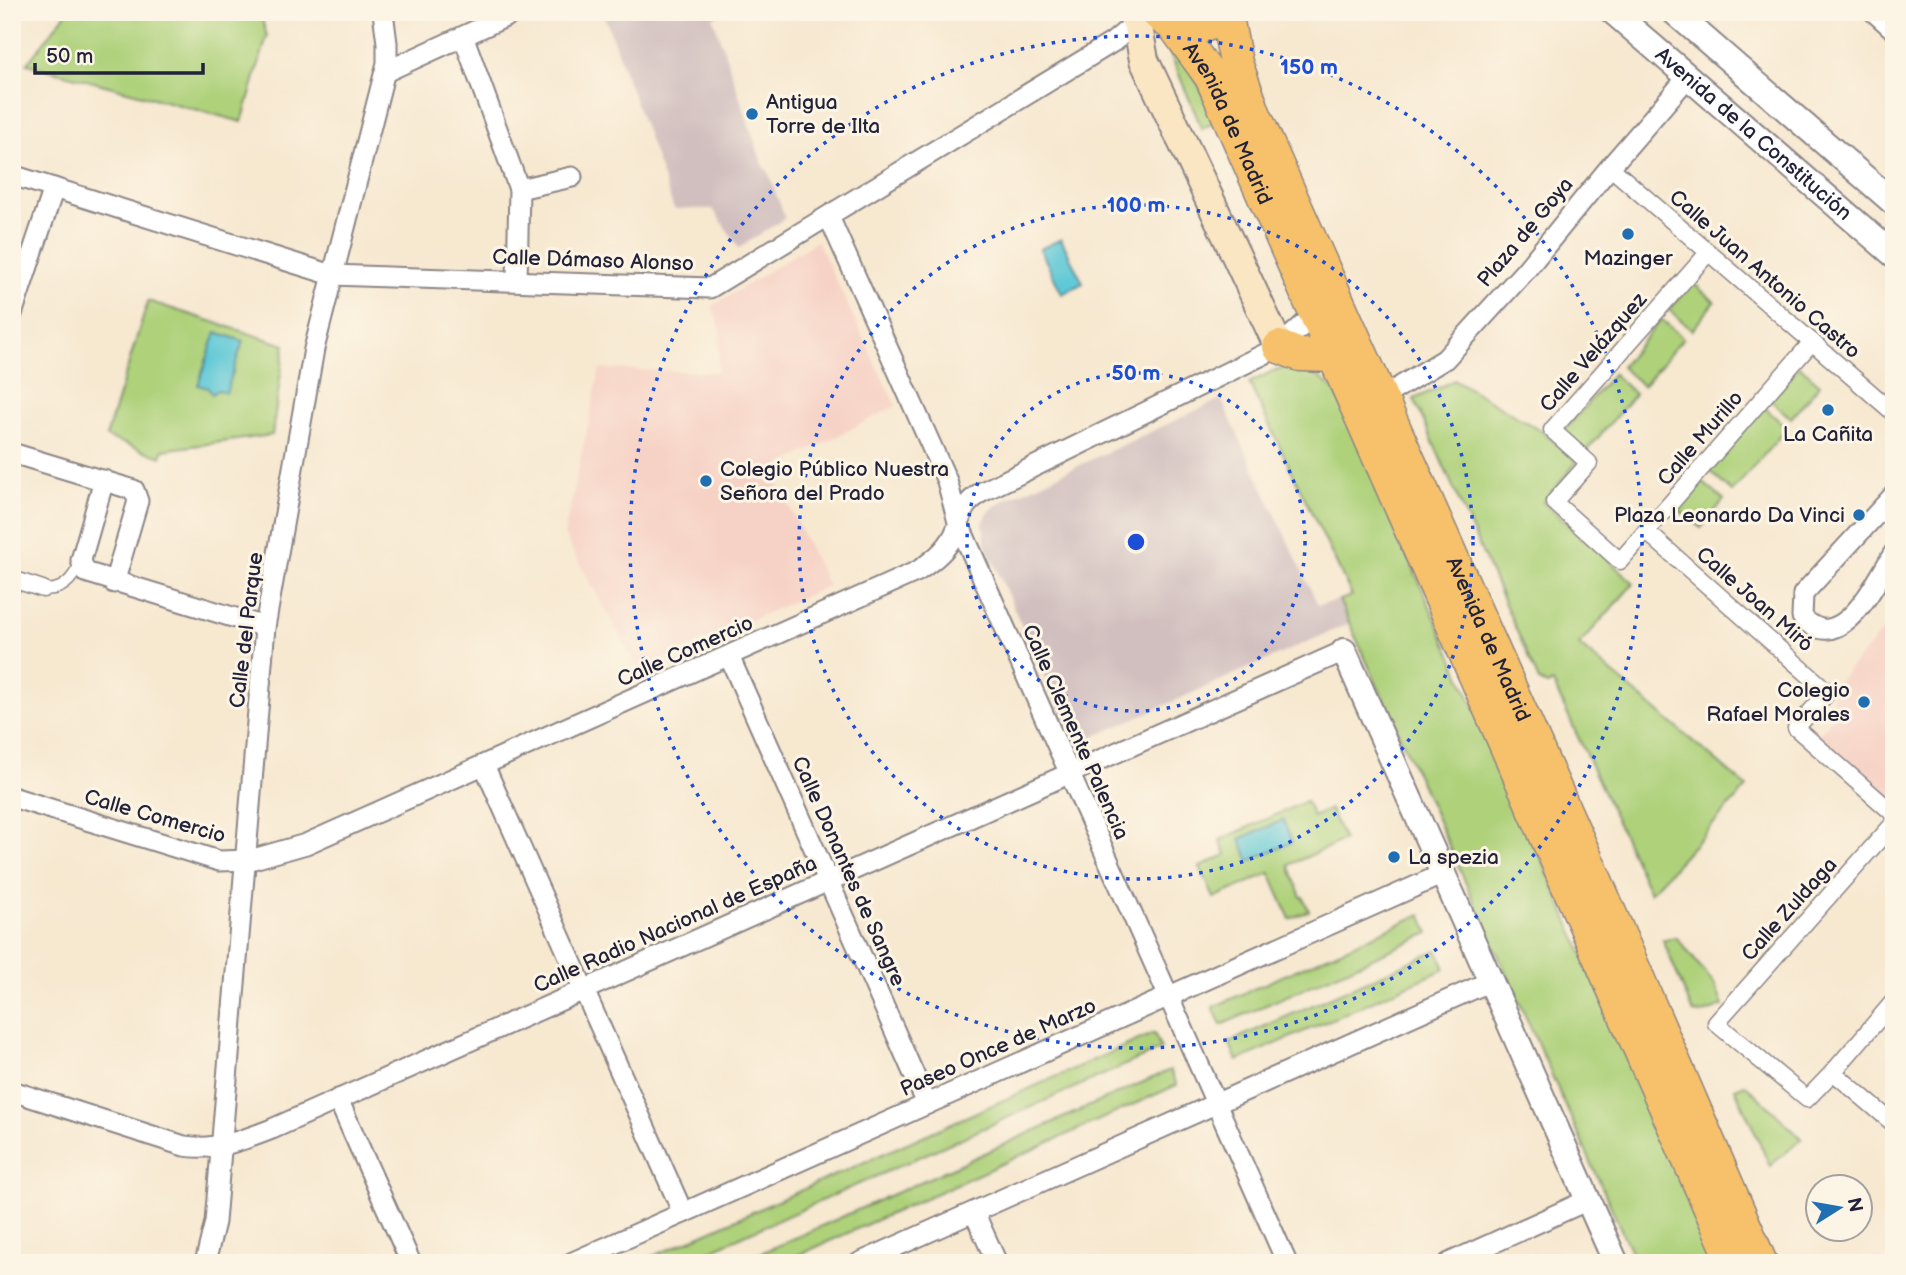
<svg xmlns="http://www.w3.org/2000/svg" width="1906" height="1275" viewBox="0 0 1906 1275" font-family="'Balsamiq Sans',sans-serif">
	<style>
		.built { fill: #f6d1c5 }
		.industrial { fill: #d1bfbf }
		.green { fill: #aed17a; stroke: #687a5a; stroke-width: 2 }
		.water { fill: #5dc8d6; stroke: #407588; stroke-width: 2 }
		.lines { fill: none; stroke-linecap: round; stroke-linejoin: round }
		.service-casing { stroke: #8c8586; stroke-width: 13 }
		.pedestrian-casing { stroke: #8c8586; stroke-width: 19 }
		.minor-casing { stroke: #8c8586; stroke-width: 23 }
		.tertiary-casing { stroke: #8c8586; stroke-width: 28 }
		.secondary-casing { stroke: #8c8586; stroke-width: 32 }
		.primary-casing { stroke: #8c8586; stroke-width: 35 }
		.service { stroke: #fff; stroke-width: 10 }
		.pedestrian { stroke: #fff; stroke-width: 16 }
		.minor { stroke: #fff; stroke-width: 19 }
		.tertiary { stroke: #fff; stroke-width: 24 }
		.secondary { stroke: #fbe6c4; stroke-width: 28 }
		.primary { stroke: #f6c16b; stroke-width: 32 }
		.ring { fill: none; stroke: #1d4ed8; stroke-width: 3.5; stroke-dasharray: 3.5 7 }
		.poi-dot { fill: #1f6fb2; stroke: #fcf5e5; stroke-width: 2.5 }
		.labels { text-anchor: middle; stroke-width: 6; stroke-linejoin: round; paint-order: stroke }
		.poi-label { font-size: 21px; fill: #22223b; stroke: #fcf5e5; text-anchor: start }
		.street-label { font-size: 21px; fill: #22223b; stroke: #fcf5e5 }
		.centre { fill: #1d4ed8; stroke: #fcf5e5; stroke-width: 3.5 }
		.ring-label { font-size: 21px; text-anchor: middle; font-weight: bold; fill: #1d4ed8; stroke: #fcf5e5; stroke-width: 6; stroke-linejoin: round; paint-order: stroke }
	</style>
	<rect width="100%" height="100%" fill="#fcf5e5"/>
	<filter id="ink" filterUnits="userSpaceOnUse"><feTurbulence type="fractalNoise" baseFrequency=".0143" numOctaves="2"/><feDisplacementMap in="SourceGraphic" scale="14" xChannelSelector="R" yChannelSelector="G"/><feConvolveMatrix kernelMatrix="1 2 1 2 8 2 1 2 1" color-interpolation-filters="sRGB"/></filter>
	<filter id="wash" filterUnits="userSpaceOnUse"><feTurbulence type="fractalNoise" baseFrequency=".00686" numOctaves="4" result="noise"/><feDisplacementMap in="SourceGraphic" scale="28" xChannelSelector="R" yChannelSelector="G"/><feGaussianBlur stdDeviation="1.57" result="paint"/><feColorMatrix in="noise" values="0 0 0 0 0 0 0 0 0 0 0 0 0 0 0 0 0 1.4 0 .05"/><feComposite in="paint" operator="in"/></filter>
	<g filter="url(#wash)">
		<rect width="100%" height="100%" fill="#f7e8d0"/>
		<g class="built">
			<polygon points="817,241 896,406 771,470 828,586 639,670 564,535 600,369 718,372 720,327 712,306"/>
			<polygon points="1894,618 1894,804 1816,738 1834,716 1833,687"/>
		</g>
		<g class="industrial">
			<polygon points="603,12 723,12 713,18 764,169 767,169 785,218 739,248 713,209 674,209"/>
			<polygon points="1221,399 1318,605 1339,600 1350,623 1075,745 986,546 983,524 987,514 995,506 1005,500"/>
		</g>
		<g class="green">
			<polygon points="67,12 260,12 267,36 242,122 27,64"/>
			<path d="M1169,51C1191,57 1206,102 1215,122L1202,129Z"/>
			<polygon points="1692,282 1715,302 1692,330 1669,310"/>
			<polygon points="148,301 285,345 272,435 163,450 161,457 106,437"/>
			<polygon points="1661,319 1683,338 1643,386 1621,367"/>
			<polygon points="1799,366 1820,384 1791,418 1770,400"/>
			<path d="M1290,367C1310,371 1322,376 1336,393L1719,1263H1636L1339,600L1352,596L1249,383L1273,371Z"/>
			<polygon points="1613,374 1635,394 1585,453 1562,433"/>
			<polygon points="1455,380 1541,431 1577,462 1543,502 1634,583 1579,645 1747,787 1650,893 1553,683 1547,685 1539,681 1414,399"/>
			<polygon points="1764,407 1787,428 1732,492 1709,471"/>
			<polygon points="1701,481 1724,500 1701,528 1677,509"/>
			<polygon points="1306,801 1313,817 1330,809 1344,840 1289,865 1301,897 1303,897 1309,911 1290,919 1270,873 1214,898 1200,867 1226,855 1220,840"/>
			<polygon points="1421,914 1429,933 1221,1025 1213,1007"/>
			<polygon points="1676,937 1715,985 1723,1006 1701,1014 1693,1013 1663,940"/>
			<polygon points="1437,950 1445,969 1237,1061 1229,1042"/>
			<polygon points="1154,1033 1161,1049 682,1263 638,1263"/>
			<polygon points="1170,1070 1177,1085 781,1263 739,1263"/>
			<polygon points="1745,1084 1802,1139 1770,1166 1735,1088"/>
		</g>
		<g class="water">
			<polygon points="1061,239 1083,283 1062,294 1040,249"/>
			<polygon points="216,332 243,341 226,393 217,390 212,394 208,388 198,385"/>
			<polygon points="1283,820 1292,842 1249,861 1240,839"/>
		</g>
	</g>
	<g filter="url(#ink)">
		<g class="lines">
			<defs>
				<path id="service" d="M43,589C62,592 72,580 80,564"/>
				<g id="pedestrian">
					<polyline points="1610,167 1894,413"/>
					<polyline points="1708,253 1552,430 1589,463 1554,502 1620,561 1812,342"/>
					<polyline points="1646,531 1828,692 1796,728 1894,814"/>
					<polyline points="12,579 43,589"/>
					<polyline points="1894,823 1716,1023 1807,1099 1833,1072 1894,1124"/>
					<polyline points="1833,1072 1894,1001"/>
				</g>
				<g id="minor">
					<polyline points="1874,12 1894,30"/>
					<polyline points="464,38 519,189 517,280"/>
					<polyline points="385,72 516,12"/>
					<polyline points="12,175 332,275 710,288 1113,42 1145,15"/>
					<polyline points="519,189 572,177"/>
					<polyline points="829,217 947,481 958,522 1287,1263"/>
					<polyline points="12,314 54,188"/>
					<polyline points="1381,398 1445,359 1525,271 1610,167 1688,77"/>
					<polyline points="12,453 134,490 138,501 114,583"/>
					<polyline points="104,480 81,560 85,572 265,627"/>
					<path d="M1894,495L1803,594L1802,617C1841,659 1876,581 1894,553"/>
					<polyline points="729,656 927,1104"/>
					<polyline points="484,765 683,1213"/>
					<path d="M12,797L219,861L250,860L306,844L918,571C932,561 946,551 954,535C965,514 956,511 980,493L1279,347L1315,314"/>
					<path d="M12,1091L184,1146C215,1151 244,1140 272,1129L1344,651"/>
					<polyline points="338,1099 411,1263"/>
					<polyline points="974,1212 997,1263"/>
					<polyline points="205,1263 215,1222 265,627 314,349 387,63 387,43 383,12"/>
					<polyline points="571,1263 1443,874"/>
					<polyline points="859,1263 1491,981"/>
					<polyline points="1449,1263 1588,1200"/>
				</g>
				<g id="tertiary">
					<path id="s1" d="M1613,12L1894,255"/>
					<polyline points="1674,12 1894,203"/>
					<polyline points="1344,651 1616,1263"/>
				</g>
				<polyline id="secondary" points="1131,12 1137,22 1144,60 1279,347"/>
				<g id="primary">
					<path d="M1156,12C1176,33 1204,34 1225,12"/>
					<path id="s2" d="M1226,12L1236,63L1255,115L1595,878L1761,1263"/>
					<path id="s3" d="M1174,26L1211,77L1734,1263"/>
					<polyline points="1279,347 1300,355 1335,356"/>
				</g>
			</defs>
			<use href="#service" class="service-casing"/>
			<use href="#pedestrian" class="pedestrian-casing"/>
			<use href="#minor" class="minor-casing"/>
			<use href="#tertiary" class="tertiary-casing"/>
			<use href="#secondary" class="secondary-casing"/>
			<use href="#primary" class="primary-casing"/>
			<use href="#service" class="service"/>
			<use href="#pedestrian" class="pedestrian"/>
			<use href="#minor" class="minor"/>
			<use href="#tertiary" class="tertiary"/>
			<use href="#secondary" class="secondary"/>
			<use href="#primary" class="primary"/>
		</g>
	</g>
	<g class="ring">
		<circle cx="1136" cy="542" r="169"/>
		<circle cx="1136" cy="542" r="337"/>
		<circle cx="1136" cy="542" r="506"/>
	</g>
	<g class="poi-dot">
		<circle cx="752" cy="114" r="7"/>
		<circle cx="1628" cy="234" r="7"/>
		<circle cx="1828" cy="410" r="7"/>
		<circle cx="706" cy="481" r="7"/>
		<circle cx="1859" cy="515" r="7"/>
		<circle cx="1864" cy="702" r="7"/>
		<circle cx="1394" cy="857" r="7"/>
	</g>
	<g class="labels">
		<g class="poi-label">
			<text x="766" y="109">Antigua<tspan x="766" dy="24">Torre de Ilta</tspan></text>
			<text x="1628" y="265" text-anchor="middle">Mazinger</text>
			<text x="1828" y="441" text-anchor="middle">La Cañita</text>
			<text x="720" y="476">Colegio Público Nuestra<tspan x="720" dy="24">Señora del Prado</tspan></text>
			<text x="1845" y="522" text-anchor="end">Plaza Leonardo Da Vinci</text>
			<text x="1850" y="697" text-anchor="end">Colegio<tspan x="1850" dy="24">Rafael Morales</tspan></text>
			<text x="1408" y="864">La spezia</text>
		</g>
		<g class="street-label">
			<text dy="7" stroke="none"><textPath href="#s3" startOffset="112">Avenida de Madrid</textPath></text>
			<text dy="7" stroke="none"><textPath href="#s1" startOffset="186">Avenida de la Constitución</textPath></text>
			<text transform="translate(1525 232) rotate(-50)" y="7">Plaza de Goya</text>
			<text transform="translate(593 260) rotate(2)" y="7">Calle Dámaso Alonso</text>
			<text transform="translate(1765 274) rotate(41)" y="7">Calle Juan Antonio Castro</text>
			<text transform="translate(1593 352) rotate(-49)" y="7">Calle Velázquez</text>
			<text transform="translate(1700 438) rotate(-49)" y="7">Calle Murillo</text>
			<text transform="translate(1755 599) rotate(41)" y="7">Calle Joan Miró</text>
			<text transform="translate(246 630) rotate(-83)" y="7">Calle del Parque</text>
			<text dy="7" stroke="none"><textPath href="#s2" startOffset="681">Avenida de Madrid</textPath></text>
			<text transform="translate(685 651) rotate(-24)" y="7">Calle Comercio</text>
			<text transform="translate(1076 732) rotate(66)" y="7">Calle Clemente Palencia</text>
			<text transform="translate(155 816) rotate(16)" y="7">Calle Comercio</text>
			<text transform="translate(849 871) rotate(66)" y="7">Calle Donantes de Sangre</text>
			<text transform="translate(1789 909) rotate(-48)" y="7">Calle Zuldaga</text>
			<text transform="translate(675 924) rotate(-24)" y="7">Calle Radio Nacional de España</text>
			<text transform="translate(998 1047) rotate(-24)" y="7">Paseo Once de Marzo</text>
		</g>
	</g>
	<circle cx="1136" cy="542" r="10" class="centre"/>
	<g class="ring-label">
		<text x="1309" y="74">150 m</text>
		<text x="1136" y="212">100 m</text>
		<text x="1136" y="380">50 m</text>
	</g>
	<rect width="1906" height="1275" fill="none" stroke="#fcf5e5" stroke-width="42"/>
	<g transform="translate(1839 1208) rotate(79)"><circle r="33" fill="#fcf5e5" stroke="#a5a1a1" stroke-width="2"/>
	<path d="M0-5L12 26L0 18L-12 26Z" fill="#1f6fb2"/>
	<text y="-10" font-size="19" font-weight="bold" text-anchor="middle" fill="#22223b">N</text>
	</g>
	<path d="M35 63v10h168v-10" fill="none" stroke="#22223b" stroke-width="3.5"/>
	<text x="46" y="63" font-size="21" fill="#22223b" stroke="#fcf5e5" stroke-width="5" paint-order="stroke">50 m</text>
</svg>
